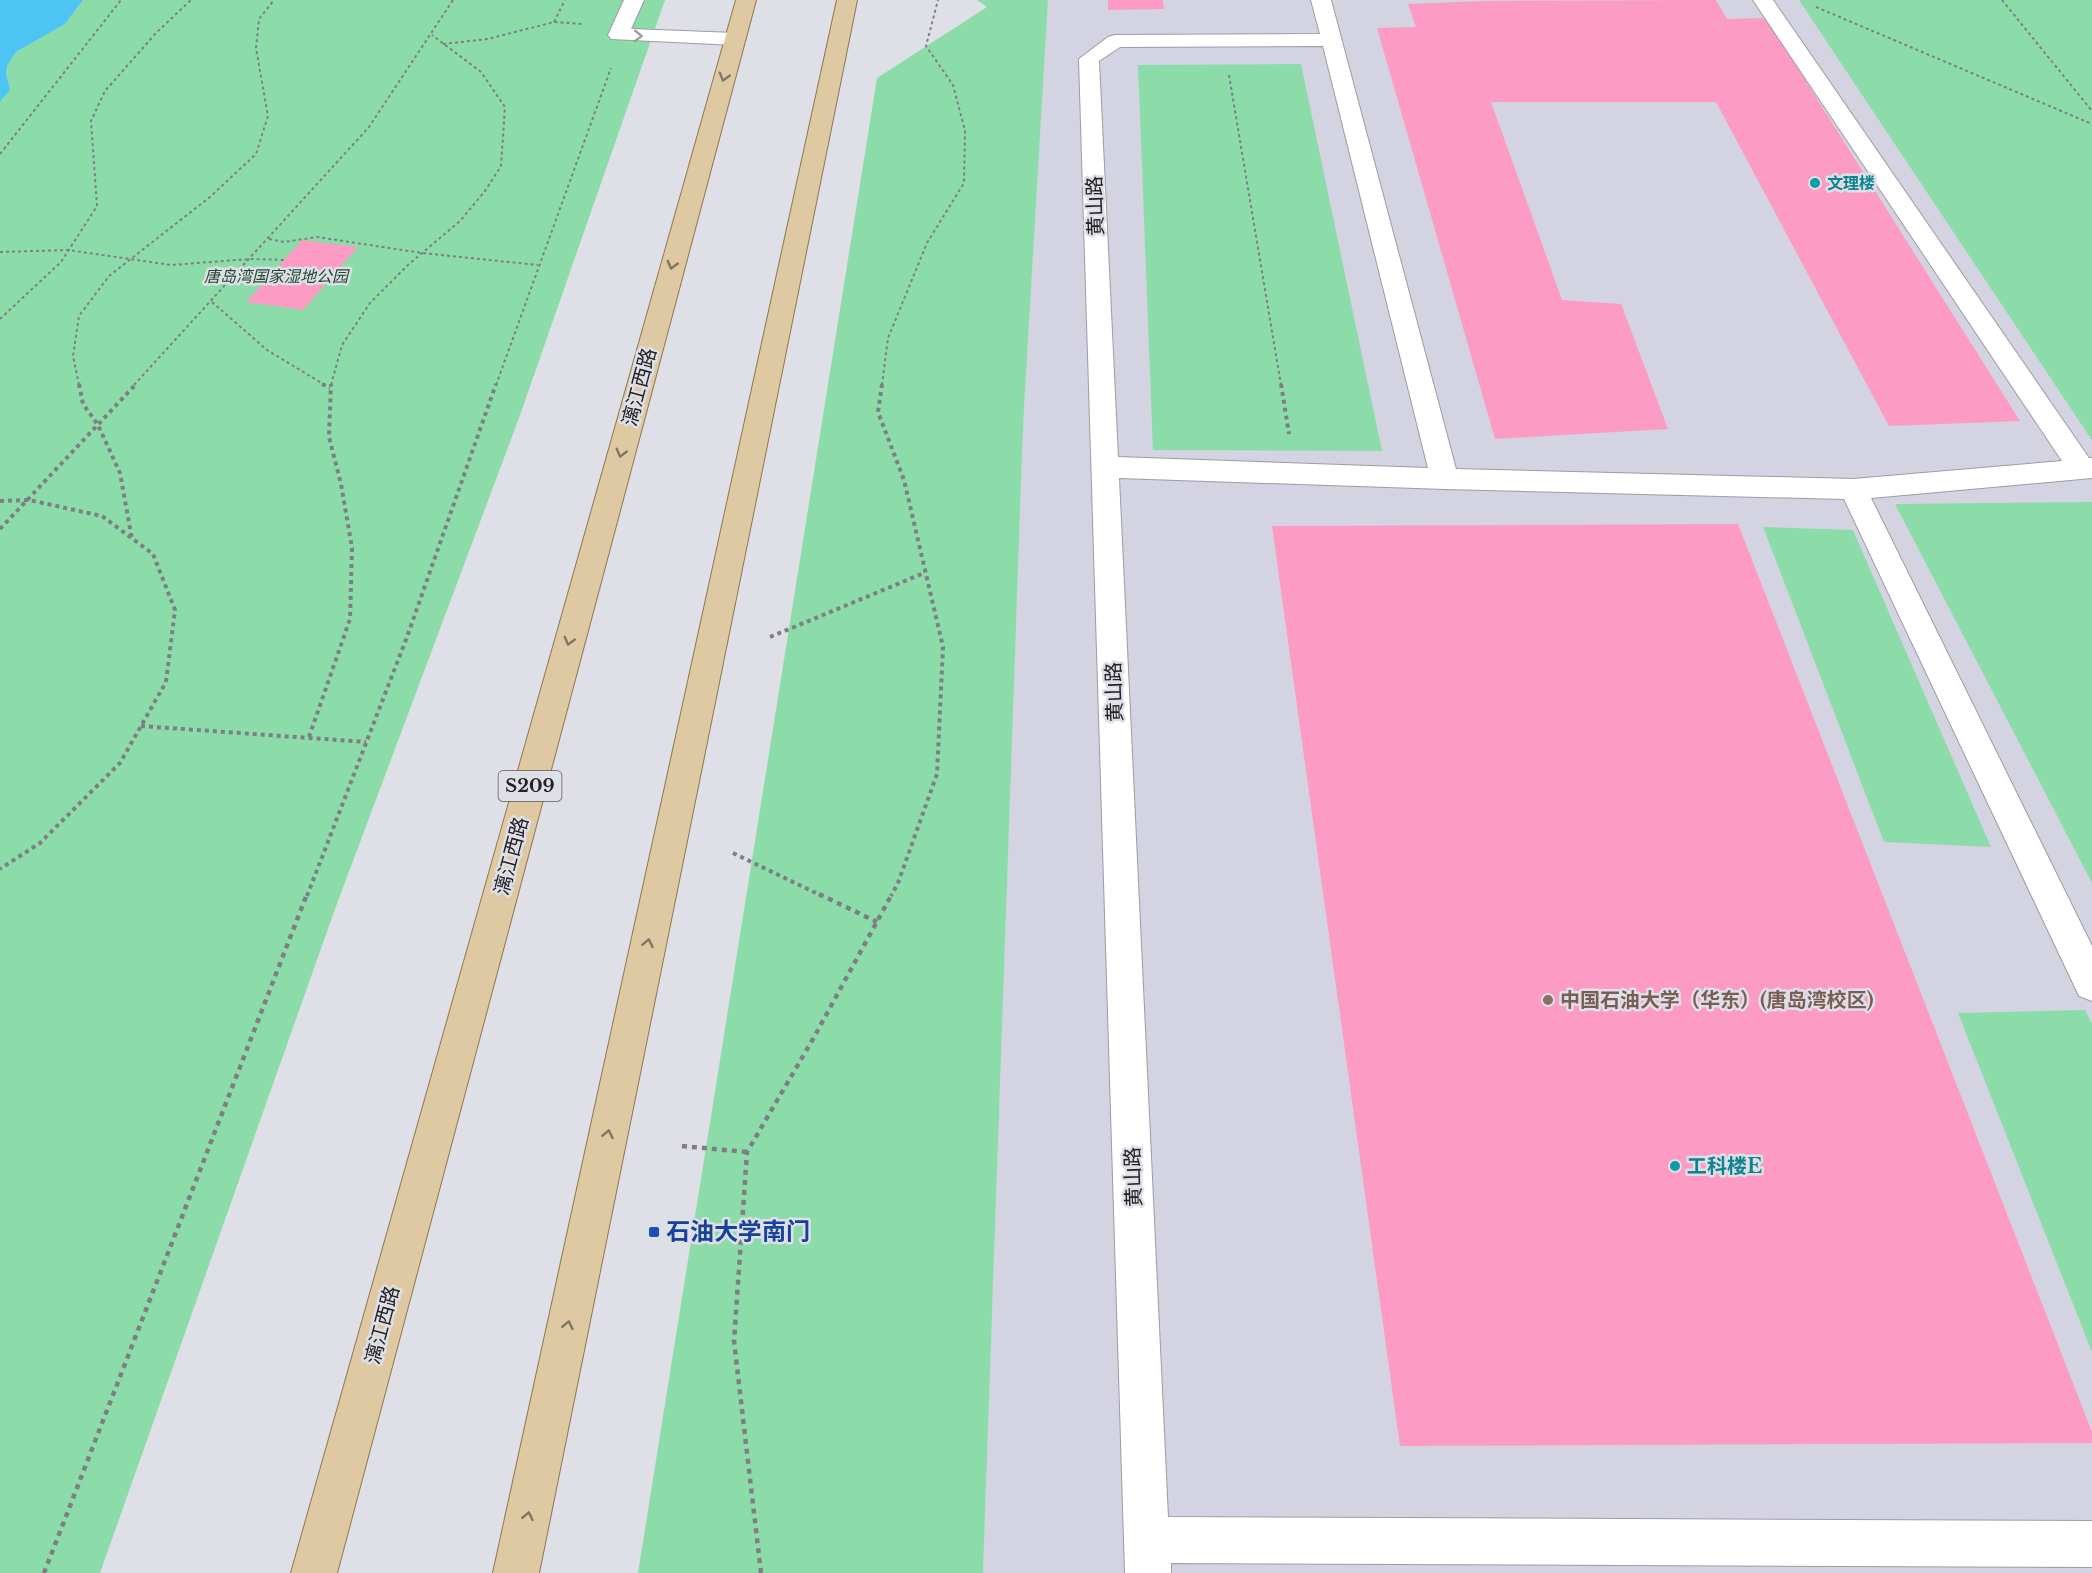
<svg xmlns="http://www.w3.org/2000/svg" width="2092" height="1573" viewBox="0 0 2092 1573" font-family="'Libre Baskerville','Noto Sans SC',serif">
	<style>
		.built { fill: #d4d3e2 }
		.green { fill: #8cdcaa }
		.water { fill: #4ec4f4 }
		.building { fill: #fc9bc3 }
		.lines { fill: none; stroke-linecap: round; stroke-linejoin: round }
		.minor-casing { stroke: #9c9ca3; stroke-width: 2 }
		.major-casing { stroke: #8e774e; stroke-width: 2 }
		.path-far2 { stroke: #7f7e83; stroke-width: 2; stroke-dasharray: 3 3; stroke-linecap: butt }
		.path-far1 { stroke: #7f7e83; stroke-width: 4; stroke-dasharray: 4 4; stroke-linecap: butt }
		.path { stroke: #7f7e83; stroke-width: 4.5; stroke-dasharray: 5 5; stroke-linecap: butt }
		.minor { fill: #fff; fill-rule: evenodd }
		.major { fill: #dec9a3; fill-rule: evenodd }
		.oneway { stroke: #9c9b9c }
		.oneway2 { stroke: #807564 }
		.culture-dot { fill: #0f9aa8; stroke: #dfdfe7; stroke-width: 2 }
		.education-dot { fill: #8d6e63; stroke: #dfdfe7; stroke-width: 2 }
		.transit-dot { fill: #1a4fb4; stroke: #dfdfe7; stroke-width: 2 }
		.labels { text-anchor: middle; stroke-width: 5; stroke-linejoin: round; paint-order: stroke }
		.far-culture-label { font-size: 16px; font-weight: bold; fill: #0d838f; stroke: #dfdfe7; text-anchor: start }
		.far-park-label { font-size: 16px; font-style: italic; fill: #204831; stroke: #dfdfe7 }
		.shield { fill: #dfdfe7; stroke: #5b5a5e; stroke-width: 1.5 }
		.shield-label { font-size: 18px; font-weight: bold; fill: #222124 }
		.street-label { font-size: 20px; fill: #222124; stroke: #dfdfe7 }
		.education-label { font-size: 20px; font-weight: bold; fill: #785e54; stroke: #dfdfe7; text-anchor: start }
		.culture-label { font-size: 20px; font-weight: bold; fill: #0d838f; stroke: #dfdfe7; text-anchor: start }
		.near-transit-label { font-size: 24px; font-weight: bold; fill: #164399; stroke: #dfdfe7; text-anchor: start }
	</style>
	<rect width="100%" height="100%" fill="#dfdfe7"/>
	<polygon class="built" points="1048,0 2092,0 2092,1573 983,1573 1023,426"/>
	<g class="green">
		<polygon points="83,0 665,0 519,418 335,909 100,1573 0,1573 0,102 10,90 6,74 8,64 16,52 65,24"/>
		<polygon points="977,0 1048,0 1023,426 983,1573 638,1573 877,78 987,7"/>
		<polygon points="1799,0 2092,0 2092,439 2091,439"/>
		<polygon points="1301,64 1382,451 1153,450 1138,65"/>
		<polygon points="2092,502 2092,883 1895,504"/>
		<polygon points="1763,527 1853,530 1991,847 1884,842"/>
		<polygon points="2085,1010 2092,1024 2092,1352 1958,1013"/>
	</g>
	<polygon class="water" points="0,0 83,0 65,24 16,52 8,64 6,73 10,90 0,102"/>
	<g class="building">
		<polygon points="1108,0 1163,0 1164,9 1108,10"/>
		<polygon points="1716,0 1727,19 1766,18 2020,421 1889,426 1716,102 1491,102 1562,300 1621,304 1668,429 1495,439 1377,28 1416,27 1408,4 1485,1"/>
		<polygon points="302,240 358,247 303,310 246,302"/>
		<polygon points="1738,524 2092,1432 2092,1443 1400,1446 1272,526"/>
	</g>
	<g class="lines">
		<defs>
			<g id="minor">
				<polygon points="624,0 644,0 631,29 735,33 742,35 745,39 742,43 735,45 611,39 608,35"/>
				<path d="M1311,0H1331L1456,469L1853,479L2062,461L1753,0H1773L2089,458H2092V478L1871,498L2092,946V1001L2079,996L1844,499L1445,489L1119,478L1168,1517L2092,1521V1567L1171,1563V1573H1125L1079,59L1108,37L1115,35L1320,34ZM1323,46L1428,468L1118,457L1099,61L1120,47Z"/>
			</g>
			<g id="major">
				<polygon points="736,0 756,0 337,1573 291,1573"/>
				<polygon points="837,0 857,0 539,1573 493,1573"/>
			</g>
		</defs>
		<use href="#minor" class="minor-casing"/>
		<use href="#major" class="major-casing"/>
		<g class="path-far2">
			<polyline points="2002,0 2092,111"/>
			<polyline points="1816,7 2092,124"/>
			<polyline points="554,22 565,0"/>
			<polyline points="443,44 488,39 554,22 583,24"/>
			<polyline points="1229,75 1281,385"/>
			<polyline points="0,154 121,0"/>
			<polyline points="269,239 284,242 317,237 422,253 538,265"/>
			<polyline points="0,252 68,250 171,265 250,259 285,260"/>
			<polyline points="212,302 267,350 325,385"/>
			<polyline points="0,319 61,262 97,206 91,121 105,91 156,33 191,0"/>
			<polyline points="79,385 73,356 79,316 109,276 210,197 256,154 268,116 256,48 259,19 274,0"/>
			<polyline points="134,385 369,127 453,0"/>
			<polyline points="331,385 342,345 370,303 408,265 460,221 485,191 501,166 505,107 481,72 432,35"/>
			<polyline points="496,385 611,68"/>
			<polyline points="882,385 888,338 927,243 964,183 965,131 953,85 926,46 938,0"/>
		</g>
		<g class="path-far1">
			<polyline points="79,384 83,404 98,425 120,473 132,539"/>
			<polyline points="322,384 330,388"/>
			<polyline points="882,384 878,412 904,480 943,647 937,774 898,883 891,896"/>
			<polyline points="1281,384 1289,434"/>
			<polyline points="0,501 29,500 102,516 153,554 175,610 166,682 120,763 40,843 0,869"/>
			<polyline points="0,529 136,384"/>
			<polyline points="770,637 924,573"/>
			<polyline points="141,726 366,742"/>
			<polyline points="309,737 350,619 352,548 341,484 329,437 331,384"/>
			<polyline points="733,853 822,896"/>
			<polyline points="307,896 407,637 496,384"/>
		</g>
		<g class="path">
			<polyline points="819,894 877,922"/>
			<polyline points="682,1146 747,1152"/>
			<polyline points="44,1573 307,894"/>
			<polyline points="761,1573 734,1341 747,1152 813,1039 892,894"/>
		</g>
		<use href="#minor" class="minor"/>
		<use href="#major" class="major"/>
	</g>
	<defs><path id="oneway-chevron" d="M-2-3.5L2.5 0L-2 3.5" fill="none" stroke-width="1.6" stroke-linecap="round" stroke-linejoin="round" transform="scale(1.5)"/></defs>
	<use class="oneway" href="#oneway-chevron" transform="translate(638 36) rotate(2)"/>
	<g class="oneway2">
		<use href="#oneway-chevron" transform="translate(724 77) rotate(106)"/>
		<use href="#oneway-chevron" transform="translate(672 265) rotate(105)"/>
		<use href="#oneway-chevron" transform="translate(621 453) rotate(105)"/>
		<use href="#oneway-chevron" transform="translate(569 641) rotate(105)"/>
		<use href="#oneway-chevron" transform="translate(648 943) rotate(-78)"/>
		<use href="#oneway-chevron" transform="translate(608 1134) rotate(-78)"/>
		<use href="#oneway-chevron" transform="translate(568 1325) rotate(-78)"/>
		<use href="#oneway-chevron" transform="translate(528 1516) rotate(-78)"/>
	</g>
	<g class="culture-dot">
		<circle cx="1815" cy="183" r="6"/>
		<circle cx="1675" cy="1166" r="6"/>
	</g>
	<circle class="education-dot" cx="1548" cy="1000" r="6"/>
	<rect class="transit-dot" x="648" y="1226" width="12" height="12" rx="3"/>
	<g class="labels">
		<g class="far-culture-label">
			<text x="1827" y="189">文理楼</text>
		</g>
		<g class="far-park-label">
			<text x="276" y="282">唐岛湾国家湿地公园</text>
		</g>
		<rect class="shield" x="498.5" y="771" width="63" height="30" rx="4.5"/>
		<g class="shield-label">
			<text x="530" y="792">S209</text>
		</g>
		<g class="street-label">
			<text transform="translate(1095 206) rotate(-92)" y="7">黄山路</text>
			<text transform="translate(639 387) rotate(-75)" y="7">漓江西路</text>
			<text transform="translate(1114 692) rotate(-92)" y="7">黄山路</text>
			<text transform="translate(511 856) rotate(-75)" y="7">漓江西路</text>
			<text transform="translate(1133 1177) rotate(-92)" y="7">黄山路</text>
			<text transform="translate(382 1325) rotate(-75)" y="7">漓江西路</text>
		</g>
		<g class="education-label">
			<text x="1560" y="1007">中国石油大学（华东）(唐岛湾校区)</text>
		</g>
		<g class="culture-label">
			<text x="1687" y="1173">工科楼E</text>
		</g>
		<g class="near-transit-label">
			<text x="666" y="1240">石油大学南门</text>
		</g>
	</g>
</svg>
